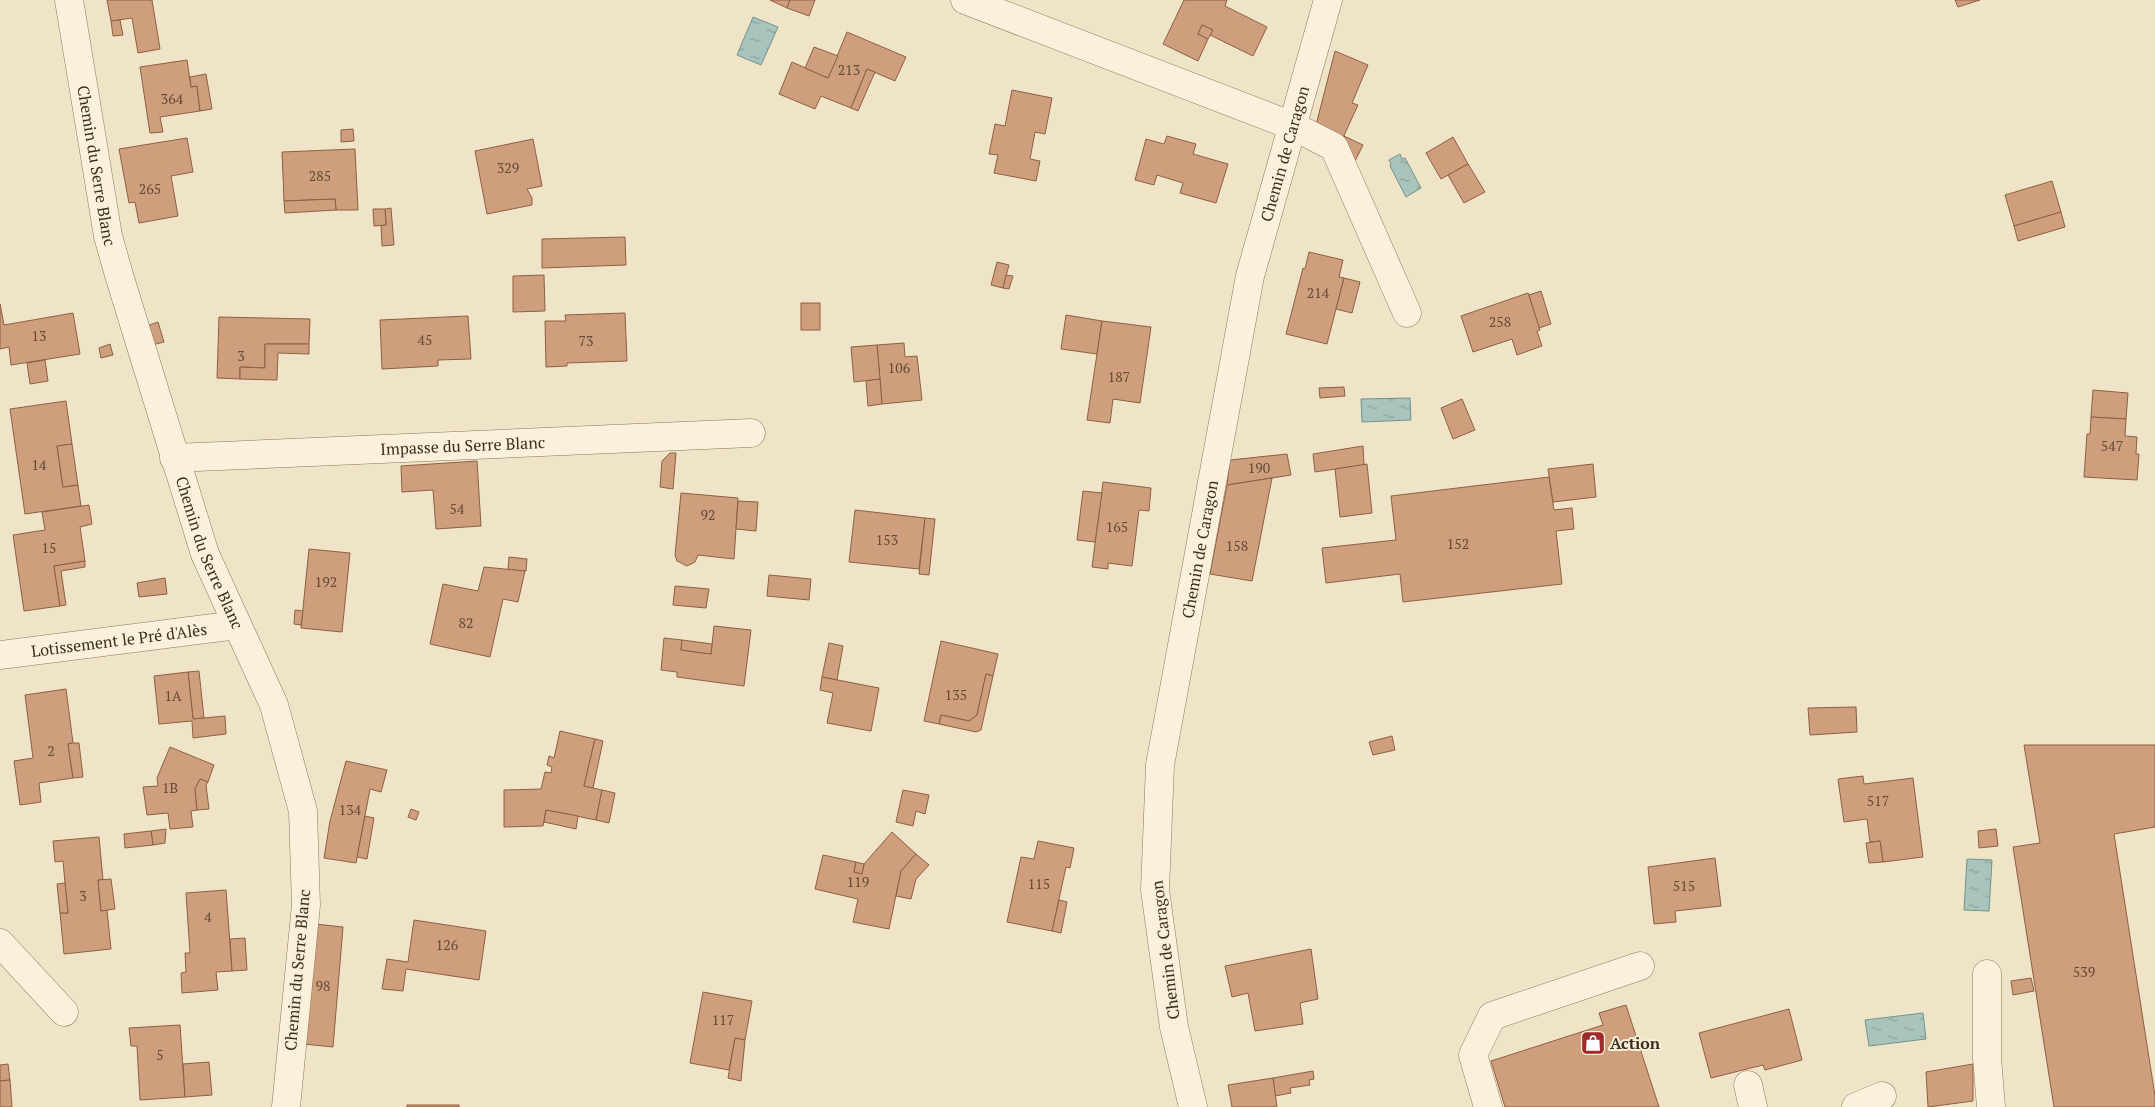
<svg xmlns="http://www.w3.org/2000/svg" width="2155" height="1107" viewBox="0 0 2155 1107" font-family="'PT Serif',serif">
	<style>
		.water { fill: url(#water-ripples); stroke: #6f938a }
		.building { fill: #cf9f7d; stroke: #8d5f41 }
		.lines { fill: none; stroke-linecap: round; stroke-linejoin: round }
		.minor-casing { stroke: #8d765c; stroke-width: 29 }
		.minor { stroke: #faf1dc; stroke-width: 28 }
		.labels { text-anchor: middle; stroke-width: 4; stroke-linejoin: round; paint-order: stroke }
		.number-label { font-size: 14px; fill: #624a37 }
		.street-label { font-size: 16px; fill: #3d2e20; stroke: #f7eed8 }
		.poi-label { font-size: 16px; font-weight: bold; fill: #3d2e20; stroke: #f7eed8; text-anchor: start }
	</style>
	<defs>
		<pattern id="water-ripples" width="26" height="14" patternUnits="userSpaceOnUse" patternTransform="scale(1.25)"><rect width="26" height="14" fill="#a9c4bc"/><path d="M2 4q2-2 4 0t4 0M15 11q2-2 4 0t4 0" fill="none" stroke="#8ba098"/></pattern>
	</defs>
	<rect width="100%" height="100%" fill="#f0e4c8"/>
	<g class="water">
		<polygon points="753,17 778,27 761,65 737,55"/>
		<polygon points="1400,154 1402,159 1405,158 1421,188 1406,197 1390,166 1391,164 1389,160"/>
		<polygon points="1410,398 1411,420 1362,422 1361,399"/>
		<polygon points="1967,859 1992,860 1989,911 1964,910"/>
		<polygon points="1923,1013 1926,1039 1869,1046 1865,1020"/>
	</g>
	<g class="building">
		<polygon points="107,0 152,0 160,49 138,53 132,18 111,21"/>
		<polygon points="770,0 790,0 787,8"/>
		<polygon points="790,0 815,0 809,16 787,8"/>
		<polygon points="1184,0 1227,0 1225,6 1267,27 1253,56 1210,35 1213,30 1202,25 1198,34 1208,39 1198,61 1163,44"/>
		<polygon points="1955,0 1980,0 1958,7"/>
		<polygon points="120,20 123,35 113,36 111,21"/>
		<polygon points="1202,25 1213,30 1208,39 1198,34"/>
		<polygon points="847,32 906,57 895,81 867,69 851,108 821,96 815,109 779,94 792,62 828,78"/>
		<polygon points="814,47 838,56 828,78 805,68"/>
		<polygon points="1335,51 1368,65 1352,103 1358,105 1341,142 1316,125"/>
		<polygon points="187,60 191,87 197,86 200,111 160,117 163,132 150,133 140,67"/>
		<polygon points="867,69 875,72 858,111 851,108"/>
		<polygon points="206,74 212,109 200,111 197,86 191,87 190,77"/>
		<polygon points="1012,90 1052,98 1045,134 1035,132 1030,159 1040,161 1036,181 994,173 998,155 989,154 995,124 1005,126"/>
		<polygon points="353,129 354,141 341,142 341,130"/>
		<polygon points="1167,136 1196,144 1193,154 1228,164 1216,203 1180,193 1183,183 1157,175 1154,185 1135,180 1146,139 1164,144"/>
		<polygon points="1344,136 1363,145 1352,167 1341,142"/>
		<polygon points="1453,137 1468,164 1441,179 1426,153"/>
		<polygon points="187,138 193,172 171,176 178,216 139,223 135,202 129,203 119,149"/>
		<polygon points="533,139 542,186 527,189 532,198 532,205 487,214 475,151"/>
		<polygon points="355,149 358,210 336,210 335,199 284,201 282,152"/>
		<polygon points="1468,164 1485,192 1464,203 1448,175"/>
		<polygon points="2052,181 2061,212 2014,226 2005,195"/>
		<polygon points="335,199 336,210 285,213 284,201"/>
		<polygon points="391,208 394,245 382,246 381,225 386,225 385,209"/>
		<polygon points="373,209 385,209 386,225 374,226"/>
		<polygon points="2061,212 2065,227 2018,241 2014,226"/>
		<polygon points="625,237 626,265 542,268 542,239"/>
		<polygon points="1309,252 1343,260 1339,277 1344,278 1327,344 1286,334 1303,268 1305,269"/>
		<polygon points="997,262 1009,265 1003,288 991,285"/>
		<polygon points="544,275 545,311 513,312 513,276"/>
		<polygon points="1006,275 1013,276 1009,289 1003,288"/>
		<polygon points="1344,278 1360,282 1352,313 1336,309"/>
		<polygon points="1541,291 1551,324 1539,328 1529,295"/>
		<polygon points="1528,293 1540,330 1537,331 1542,346 1517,355 1512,339 1473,352 1461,316"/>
		<rect x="801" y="303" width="19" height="27"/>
		<polygon points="0,304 4,325 73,313 80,354 11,365 9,347 0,349"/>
		<polygon points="625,313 627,361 567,363 567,366 546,367 545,321 566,321 565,315"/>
		<polygon points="1066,315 1102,321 1097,354 1061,349"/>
		<polygon points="468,316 471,359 438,360 438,366 382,369 380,320"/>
		<polygon points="219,317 310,319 309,344 265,344 265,368 240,367 240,379 217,378"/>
		<polygon points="1102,321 1151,327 1140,403 1113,399 1110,423 1087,420"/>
		<polygon points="158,322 164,342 152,345 147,326"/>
		<polygon points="904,343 905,357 917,356 922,400 882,404 877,345"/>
		<polygon points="110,344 113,355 101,358 99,348"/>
		<polygon points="265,344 309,344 309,354 278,353 277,380 240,379 240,367 265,368"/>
		<polygon points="877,345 880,379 854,382 851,347"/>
		<polygon points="45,360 48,381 30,384 27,363"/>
		<polygon points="880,379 882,404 868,406 866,381"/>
		<polygon points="1344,387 1345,396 1320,398 1319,388"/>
		<polygon points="2093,390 2128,393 2126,419 2091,417"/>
		<polygon points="1462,399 1475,430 1453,439 1441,408"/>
		<polygon points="66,401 72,444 57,446 63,487 78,485 81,506 25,514 10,409"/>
		<polygon points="2091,417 2126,419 2125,436 2137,437 2136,454 2139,454 2137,480 2084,477 2087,434 2090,434"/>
		<polygon points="72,444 78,485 63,487 57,446"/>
		<polygon points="1363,446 1364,465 1315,472 1313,454"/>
		<polygon points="670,453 676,453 673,489 660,487 662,461"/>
		<polygon points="1287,454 1291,475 1227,485 1230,460"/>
		<polygon points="477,461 481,526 436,529 433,490 402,492 401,466"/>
		<polygon points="1367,464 1372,513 1340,517 1335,469"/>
		<polygon points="1593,464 1596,497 1553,502 1548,469"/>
		<polygon points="1549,477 1554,510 1572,508 1574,529 1556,531 1562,584 1403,602 1400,574 1326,583 1322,548 1396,540 1391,496"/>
		<polygon points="1272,478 1252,581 1210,574 1227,485"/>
		<polygon points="1103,482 1151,488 1149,511 1139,510 1132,566 1108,563 1108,569 1092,567"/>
		<polygon points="1083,491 1102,493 1095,542 1077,540"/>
		<polygon points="681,493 738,498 734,559 698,555 695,562 687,566 677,561 675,555"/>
		<polygon points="738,501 758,502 756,531 736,529"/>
		<polygon points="89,505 92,524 80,527 85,561 54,566 60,606 24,611 13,535 45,530 42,512"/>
		<polygon points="855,510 925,518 919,569 849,562"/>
		<polygon points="925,518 935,519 929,575 919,574"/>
		<polygon points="309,549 350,553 342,632 301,628"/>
		<polygon points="509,557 527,559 526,571 508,570"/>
		<polygon points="85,561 85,567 61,571 66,605 60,606 54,566"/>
		<polygon points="484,567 525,571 518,602 503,599 490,657 430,644 443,584 478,591"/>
		<polygon points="769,575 811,579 809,600 767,596"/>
		<polygon points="165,578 167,594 139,597 137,583"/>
		<polygon points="675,586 709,589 706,608 673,605"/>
		<polygon points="295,610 303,611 301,625 294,624"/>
		<polygon points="714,626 751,630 744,686 677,677 677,672 661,670 664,638 682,640 681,650 711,654"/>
		<polygon points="682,640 712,644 711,654 681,650"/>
		<polygon points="941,641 998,654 993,676 986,674 977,715 969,721 941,715 939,724 924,721"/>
		<polygon points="829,643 843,646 837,680 822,677"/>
		<polygon points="199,671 204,718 193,719 188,672"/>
		<polygon points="188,672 193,719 225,716 226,734 193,738 192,721 159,724 154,676"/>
		<polygon points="986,674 993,676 981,730 976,732 939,724 941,715 969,721 977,715"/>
		<polygon points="822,677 879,688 871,731 827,723 833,693 820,690"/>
		<polygon points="66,689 73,743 68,744 73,778 39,783 41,802 20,805 14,761 33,758 25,695"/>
		<polygon points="1856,707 1857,732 1810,735 1808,708"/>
		<polygon points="560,731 595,739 584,786 602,790 596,820 546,810 543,826 504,827 504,790 541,789 545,772 551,773 552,767 547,765 549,756 554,758"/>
		<polygon points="1392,736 1395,750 1373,755 1369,742"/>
		<polygon points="595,739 603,741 593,788 584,786"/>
		<polygon points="73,743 79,743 83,777 73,778 68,744"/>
		<polygon points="2024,745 2155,745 2155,827 2114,834 2155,1096 2155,1107 2054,1107 2013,847 2040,843"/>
		<polygon points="170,747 214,765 208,782 200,779 195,789 197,810 191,811 193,827 170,829 168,813 147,815 143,787 158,786 157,778"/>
		<polygon points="346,761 387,770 381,792 370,789 356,863 324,858 330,821"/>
		<polygon points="1863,776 1864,784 1913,778 1923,857 1883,862 1880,841 1870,842 1867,819 1844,822 1838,779"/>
		<polygon points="200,779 208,782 206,785 209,809 197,810 195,789"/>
		<polygon points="602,790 615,793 609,823 596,820"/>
		<polygon points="903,790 929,795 925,814 916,811 913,826 896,822"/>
		<polygon points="411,809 419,812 416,820 408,817"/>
		<polygon points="546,810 578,816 576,829 544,822"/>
		<polygon points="365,816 374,818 367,859 357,857"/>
		<polygon points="166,829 165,843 153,845 151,831"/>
		<polygon points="1996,829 1998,846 1979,848 1978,831"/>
		<polygon points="151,831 153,845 125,848 124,834"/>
		<polygon points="892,832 916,854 901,871 889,929 853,922 858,899 815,889 823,855 856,862 854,872 862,874 864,864"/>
		<polygon points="99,837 103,880 98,880 101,911 107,910 111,949 64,954 60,913 68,913 65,883 63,861 55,862 53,841"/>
		<polygon points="1038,841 1074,848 1070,868 1066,867 1052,931 1007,922 1021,857 1034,859"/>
		<polygon points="1880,841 1883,862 1869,863 1866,843"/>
		<polygon points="916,854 929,865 916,879 911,899 896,896 901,871"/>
		<polygon points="1715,858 1721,906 1675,911 1676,922 1654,924 1648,867"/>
		<polygon points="856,862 864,864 862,874 854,872"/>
		<polygon points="111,879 115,909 101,911 98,880"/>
		<polygon points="65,883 68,913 60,913 57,884"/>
		<polygon points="226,890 232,971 216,972 218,990 182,993 181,973 186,972 185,953 190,953 186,893"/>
		<polygon points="1059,900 1067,902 1061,933 1052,931"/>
		<polygon points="414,920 486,931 479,980 406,969 403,991 382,989 387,959 408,962"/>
		<polygon points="315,924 343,927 333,1047 304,1044"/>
		<polygon points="245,938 247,970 232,971 230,939"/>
		<polygon points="1311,949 1318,999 1300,1003 1303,1024 1255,1031 1248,993 1232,997 1225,966"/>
		<polygon points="2031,978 2034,991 2013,995 2011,981"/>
		<polygon points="703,992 752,1001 745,1040 735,1038 729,1070 690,1063"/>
		<polygon points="1626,1005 1659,1107 1505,1107 1491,1061 1603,1025 1599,1013"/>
		<polygon points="1789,1009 1802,1060 1765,1070 1763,1065 1711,1078 1699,1033"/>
		<polygon points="180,1025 185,1097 140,1100 137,1046 131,1046 129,1028"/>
		<polygon points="735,1038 745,1040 741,1081 728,1078"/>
		<polygon points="209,1062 212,1095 185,1097 183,1064"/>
		<polygon points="8,1064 10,1080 0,1081 0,1065"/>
		<polygon points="1973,1064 1973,1101 1928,1107 1926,1072"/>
		<polygon points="1313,1071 1314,1079 1309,1080 1310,1085 1290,1088 1291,1093 1275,1096 1273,1078"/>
		<polygon points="1273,1078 1277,1107 1232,1107 1228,1085"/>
		<polygon points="10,1080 12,1107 0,1107 0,1081"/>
		<rect x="407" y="1105" width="52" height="2"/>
	</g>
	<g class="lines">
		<defs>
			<g id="minor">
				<path id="s1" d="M69,0L108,236L119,275L205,554L274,705L303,811L306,905L286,1107"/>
				<polyline points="965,0 1293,126 1334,147 1407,313"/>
				<path id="s2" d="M174,458L751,433"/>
				<path id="s3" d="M0,655L237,625"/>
				<polyline points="0,943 64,1012"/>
				<polyline points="1987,974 1987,1058 1991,1107"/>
				<polyline points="1748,1085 1753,1107"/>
				<path id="s4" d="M1193,1107L1174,1027L1155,890L1160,765L1250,276L1328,0"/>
				<polyline points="1488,1107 1473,1055 1492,1016 1640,966"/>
				<polyline points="1856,1107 1882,1096"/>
			</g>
		</defs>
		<use href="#minor" class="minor-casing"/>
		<use href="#minor" class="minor"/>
	</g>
	<defs>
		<symbol id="shop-square" viewBox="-11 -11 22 22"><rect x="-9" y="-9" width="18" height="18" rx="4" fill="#9e2a2b" stroke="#f7eed8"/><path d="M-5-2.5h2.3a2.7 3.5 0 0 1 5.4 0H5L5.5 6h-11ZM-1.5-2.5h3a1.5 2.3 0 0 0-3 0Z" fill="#fff"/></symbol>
	</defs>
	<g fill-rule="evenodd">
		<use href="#shop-square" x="1579" y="1029" width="28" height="28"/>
	</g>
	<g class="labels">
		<g class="number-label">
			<text x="849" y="75">213</text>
			<text x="172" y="104">364</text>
			<text x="508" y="173">329</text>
			<text x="320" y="181">285</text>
			<text x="150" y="194">265</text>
			<text x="1318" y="298">214</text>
			<text x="1500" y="327">258</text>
			<text x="39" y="341">13</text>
			<text x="425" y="345">45</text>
			<text x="586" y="346">73</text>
			<text x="241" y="361">3</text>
			<text x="899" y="373">106</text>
			<text x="1119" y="382">187</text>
			<text x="2112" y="451">547</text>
			<text x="39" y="470">14</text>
			<text x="1259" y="473">190</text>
			<text x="457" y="514">54</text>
			<text x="708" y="520">92</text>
			<text x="1117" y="532">165</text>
			<text x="887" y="545">153</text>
			<text x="1458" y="549">152</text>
			<text x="1237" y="551">158</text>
			<text x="49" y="553">15</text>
			<text x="326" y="587">192</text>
			<text x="466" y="628">82</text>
			<text x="956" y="700">135</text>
			<text x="173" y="701">1A</text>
			<text x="51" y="756">2</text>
			<text x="170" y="793">1B</text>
			<text x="1878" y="806">517</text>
			<text x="350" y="815">134</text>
			<text x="858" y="887">119</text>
			<text x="1039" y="889">115</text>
			<text x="1684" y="891">515</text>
			<text x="83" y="901">3</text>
			<text x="208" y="922">4</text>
			<text x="447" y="950">126</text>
			<text x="2084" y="977">539</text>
			<text x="323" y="991">98</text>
			<text x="723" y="1025">117</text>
			<text x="160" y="1060">5</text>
		</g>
		<g class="street-label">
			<text dy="6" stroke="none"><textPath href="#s4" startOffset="970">Chemin de Caragon</textPath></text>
			<text dy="6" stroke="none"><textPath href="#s1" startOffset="168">Chemin du Serre Blanc</textPath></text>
			<text dy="6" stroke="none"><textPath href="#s2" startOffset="289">Impasse du Serre Blanc</textPath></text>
			<text dy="6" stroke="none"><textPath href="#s4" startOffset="565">Chemin de Caragon</textPath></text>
			<text dy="6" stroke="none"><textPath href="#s1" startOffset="572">Chemin du Serre Blanc</textPath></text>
			<text dy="6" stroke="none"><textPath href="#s3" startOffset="120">Lotissement le Pré d'Alès</textPath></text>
			<text transform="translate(1165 950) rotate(-97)" y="6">Chemin de Caragon</text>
			<text transform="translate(297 970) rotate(-85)" y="6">Chemin du Serre Blanc</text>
		</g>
		<g class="poi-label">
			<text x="1610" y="1049">Action</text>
		</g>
	</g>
</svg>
